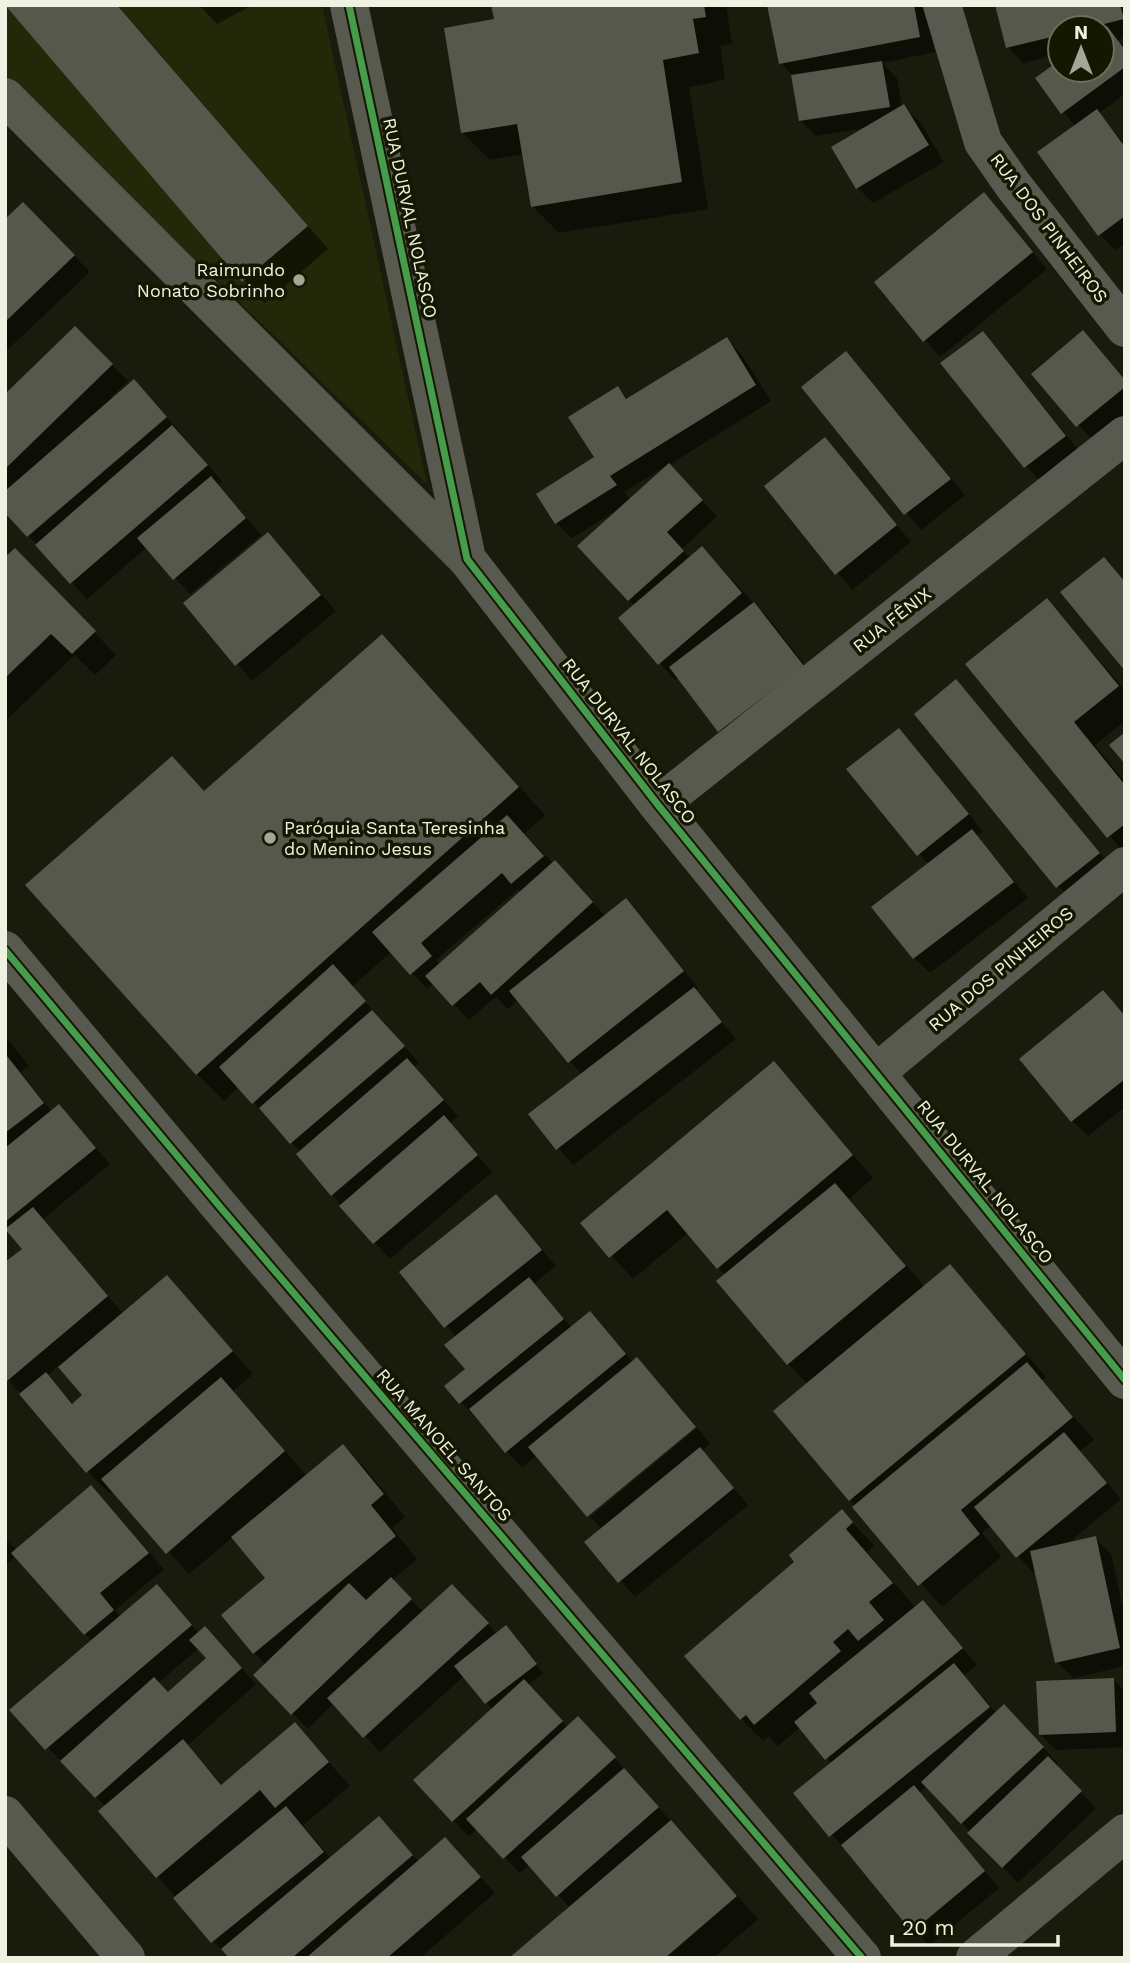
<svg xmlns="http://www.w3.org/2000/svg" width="1130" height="1963" viewBox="0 0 1130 1963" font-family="'Work Sans',sans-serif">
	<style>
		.built { fill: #232809 }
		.shadow { fill: #0007; fill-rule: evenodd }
		.building { fill: #55584b }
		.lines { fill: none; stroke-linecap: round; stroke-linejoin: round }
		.street { stroke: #585a4f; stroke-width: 38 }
		.secondary { stroke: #585a4f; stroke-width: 38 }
		.cycleway-casing { stroke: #141801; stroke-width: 11 }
		.cycleway { stroke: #469c4c; stroke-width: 7 }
		.poi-dot { fill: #a4a797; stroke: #141801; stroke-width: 2.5 }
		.labels { text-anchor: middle; stroke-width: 7; stroke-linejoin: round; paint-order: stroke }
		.street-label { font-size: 18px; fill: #eff2e2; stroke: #141801 }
		.poi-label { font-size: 18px; fill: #eff2e2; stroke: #141801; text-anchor: end }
	</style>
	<rect width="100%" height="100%" fill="#191b0d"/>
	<polygon class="built" points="5,5 322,5 427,484 5,75"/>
	<g class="shadow">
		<polygon points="5,5 118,5 328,249 265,303"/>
		<polygon points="199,5 253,5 217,24"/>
		<polygon points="489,5 726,5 732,44 720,46 725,80 689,87 708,209 559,233 532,206 523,154 490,160 463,133 496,21 493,7"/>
		<polygon points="769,5 925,5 935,52 882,63 897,78 902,107 920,122 944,162 873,203 858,188 866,128 816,136 801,121 793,76 781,63"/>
		<polygon points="997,5 1125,5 1125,38 1118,40 1125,47 1125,94 1099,113 1125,144 1125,250 1122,245 1115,250 1099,234 1075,126 1037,79 1060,62 1060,70 1102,70 1102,28 1060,28 1060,54 1023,63 1008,47"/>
		<polygon points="984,195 1047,269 940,357 876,283"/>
		<polygon points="23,204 90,272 5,352 5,221"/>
		<polygon points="75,328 128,381 110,398 149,397 222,481 218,485 261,535 190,594 147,547 87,599 5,510 5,396"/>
		<polygon points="1083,333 1125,379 1125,415 1093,441 1034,374"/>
		<polygon points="983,334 1081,453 1041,483 943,364"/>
		<path d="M726,339L742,355L771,401L669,465L717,516L682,549L690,558L702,548L770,620L819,683L735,746L679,677L675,680L620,619L635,606L579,546L615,511L572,538L556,523L597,458L617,388L629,400ZM664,467L665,469L630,500L624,492Z"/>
		<polygon points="846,353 965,495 921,530 803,388"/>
		<polygon points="825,439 911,542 852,590 766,486"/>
		<polygon points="268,534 336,611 252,681 185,603"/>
		<polygon points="5,559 37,572 116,655 95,675 75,655 5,721"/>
		<polygon points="1047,601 1125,690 1125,721 1095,745 1125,782 1125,854 967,665"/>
		<path d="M382,636L545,815L524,834L606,916L626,901L698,987L695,990L736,1039L573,1165L530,1114L582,1075L518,1000L508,1009L496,997L469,1020L434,983L427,989L392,951L352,987L419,1063L414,1067L458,1116L449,1124L492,1172L390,1259L341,1206L301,1152L239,1087L224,1101L197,1074L205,793ZM518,889L521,892L440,965L436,960Z"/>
		<polygon points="956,682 1114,870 1073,903 916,714"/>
		<polygon points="899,730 983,831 977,836 1028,898 930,973 914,958 929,865 849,770"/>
		<polygon points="1103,993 1125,1015 1125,1107 1088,1136 1072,1121"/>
		<path d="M5,1036L29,1066L21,1072L52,1112L74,1122L110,1164L43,1219L123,1314L167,1277L253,1374L233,1391L307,1476L343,1446L365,1468L405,1517L392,1528L417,1559L392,1580L423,1612L467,1602L497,1634L513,1635L543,1673L528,1685L568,1728L593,1734L758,1919L713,1958H512L570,1908L530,1864L520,1873L477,1829L469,1837L416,1780L493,1710L464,1676L380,1752L334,1703L308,1729L255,1675L266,1665L254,1653L267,1579L233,1537L189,1574L114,1491L110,1494L88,1472L5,1376V1265L24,1249L5,1226ZM59,1365L84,1395L74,1404L47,1376Z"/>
		<polygon points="774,1063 873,1178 849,1199 925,1287 950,1266 1046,1377 1042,1380 1094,1440 1080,1451 1121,1499 1067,1544 1095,1538 1111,1554 1125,1617 1125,1666 1073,1678 1057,1662 1036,1570 1033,1573 991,1525 982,1533 1001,1557 942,1607 850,1500 808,1384 788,1364 725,1275 688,1233 633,1279 582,1223"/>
		<polygon points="496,1196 556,1266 534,1284 572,1328 590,1313 633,1362 637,1359 652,1375 695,1425 587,1514 537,1455 522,1468 461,1402 467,1370 456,1337 402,1272"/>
		<polygon points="697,1428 710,1443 701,1451 748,1505 635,1597 587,1542 602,1529 590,1517"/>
		<path d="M91,1487L164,1569L115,1610L121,1617L172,1602L199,1634L220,1644L256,1684L187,1746L223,1785L295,1724L350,1786L303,1825L331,1859L394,1834L419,1862L461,1855L495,1893L420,1958L228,1957L100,1811L106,1807L11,1710L92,1641L16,1556L5,1566V1539L17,1550ZM199,1648L208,1659L168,1694L158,1683Z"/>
		<polygon points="842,1512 874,1545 867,1552 916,1608 923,1602 977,1665 964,1675 997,1714 1020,1722 1058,1764 1056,1766 1096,1808 1018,1883 927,1786 919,1793 999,1888 929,1946 796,1793 832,1764 800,1727 778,1746 769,1736 763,1741 741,1719 797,1562"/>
		<polygon points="1114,1680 1125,1691 1125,1747 1056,1750 1040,1734"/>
	</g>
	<g class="building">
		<polygon points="5,5 117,5 308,226 242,282"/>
		<polygon points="491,5 704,5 706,17 693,19 699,53 663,60 682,182 531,207 517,124 461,133 444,28 494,19"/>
		<polygon points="767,5 914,5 920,37 779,64"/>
		<polygon points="995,5 1120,5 1124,19 1088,28 1060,28 1060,35 1006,48"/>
		<polygon points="1107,26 1125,50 1125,67 1061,114 1035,78 1060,60 1060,70 1102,70 1102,29"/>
		<polygon points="882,61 890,107 799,121 791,75"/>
		<polygon points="904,104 929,145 856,189 831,147"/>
		<polygon points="1097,109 1125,147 1125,216 1098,236 1037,152"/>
		<polygon points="984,192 1033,252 923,342 874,282"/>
		<polygon points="23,202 75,255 5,322 5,219"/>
		<polygon points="75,326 113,364 5,469 5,394"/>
		<polygon points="1083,330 1125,380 1125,387 1076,427 1031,374"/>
		<polygon points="983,331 1066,436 1024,468 940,363"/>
		<polygon points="727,337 756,385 610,476 617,485 555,524 536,494 594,457 568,417 618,386 626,399"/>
		<polygon points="846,351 951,479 904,515 801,387"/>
		<polygon points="134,379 167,417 27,537 5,513 5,491"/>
		<polygon points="172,425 208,465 70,584 35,545"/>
		<polygon points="825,437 897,525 835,575 764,486"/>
		<polygon points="669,463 703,500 667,532 684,551 628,601 577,546"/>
		<polygon points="211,476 246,518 173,580 137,538"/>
		<polygon points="268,532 321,595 235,666 183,603"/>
		<polygon points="702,546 742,593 658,665 618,618"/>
		<polygon points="15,548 96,631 72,654 51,634 5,678 5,557"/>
		<polygon points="1104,557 1125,582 1125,671 1060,592"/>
		<polygon points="1047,598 1119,686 1074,722 1125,785 1125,824 1107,838 965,664"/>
		<polygon points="754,602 804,666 718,732 669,667"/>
		<polygon points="382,634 519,787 196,1075 25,885 172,756 204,791"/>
		<polygon points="956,679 1100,853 1056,888 914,714"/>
		<polygon points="899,728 969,814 917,856 846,769"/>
		<polygon points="1125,732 1125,764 1109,745"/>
		<polygon points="507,815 544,856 511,884 502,873 421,943 432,956 410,975 372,932"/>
		<polygon points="972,829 1014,882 913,959 871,907"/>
		<polygon points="555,860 593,902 491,995 480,982 452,1006 425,976"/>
		<polygon points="626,898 684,971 568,1063 509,991"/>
		<polygon points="333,964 366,1001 252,1104 219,1067"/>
		<polygon points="694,987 722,1022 556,1150 528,1114"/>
		<polygon points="1103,990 1125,1016 1125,1079 1071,1122 1019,1059"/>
		<polygon points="372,1010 405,1046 290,1144 259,1108"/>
		<polygon points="7,1056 44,1103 5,1133 5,1057"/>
		<polygon points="407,1058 444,1100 331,1196 296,1154"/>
		<polygon points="774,1061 853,1155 717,1269 667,1210 609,1258 580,1223"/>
		<polygon points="59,1104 96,1148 5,1222 5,1148"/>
		<polygon points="444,1115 478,1155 373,1244 339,1206"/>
		<polygon points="835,1183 906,1266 787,1365 716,1281"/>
		<polygon points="496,1194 542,1250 444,1328 399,1272"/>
		<polygon points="33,1207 108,1296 7,1381 5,1262 22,1249 5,1229"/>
		<polygon points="950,1264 1026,1354 849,1501 773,1411"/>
		<polygon points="167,1275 233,1351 86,1473 19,1394 46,1372 72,1404 82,1395 58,1367"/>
		<polygon points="529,1277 564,1319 459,1404 444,1386 465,1369 444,1345"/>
		<polygon points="590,1311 626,1354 505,1453 469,1409"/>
		<polygon points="637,1357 696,1427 587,1517 528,1447"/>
		<polygon points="1027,1362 1073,1417 961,1510 980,1534 918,1586 852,1507"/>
		<polygon points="221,1377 285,1451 166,1554 101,1479"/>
		<polygon points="1064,1432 1107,1483 1016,1558 974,1507"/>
		<polygon points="343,1444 384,1494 371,1505 396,1536 253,1654 221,1615 265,1578 231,1537"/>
		<polygon points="700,1447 734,1488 618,1583 584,1542"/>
		<polygon points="91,1485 149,1553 100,1593 114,1610 84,1635 11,1553"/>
		<polygon points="842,1509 853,1522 846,1529 893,1583 869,1602 884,1620 858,1641 848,1629 833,1642 841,1651 754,1725 746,1715 740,1720 684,1656 794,1562 789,1555"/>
		<polygon points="1096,1536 1120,1648 1055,1663 1030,1551"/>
		<polygon points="391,1577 412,1599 291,1715 253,1675 349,1583 366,1600"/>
		<polygon points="157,1584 192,1625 45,1750 9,1710"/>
		<polygon points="452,1584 489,1623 363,1738 327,1698"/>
		<polygon points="923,1600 963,1648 825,1760 794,1722 817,1703 809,1693"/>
		<polygon points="506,1625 537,1664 485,1704 454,1666"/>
		<polygon points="205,1626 242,1668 95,1798 60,1761 154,1677 168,1692 206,1658 189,1640"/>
		<polygon points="954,1663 990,1707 829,1837 793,1793"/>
		<polygon points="1114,1678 1116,1732 1039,1735 1036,1681"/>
		<polygon points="524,1679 563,1721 452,1822 413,1780"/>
		<polygon points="1004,1704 1044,1747 961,1824 921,1782"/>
		<polygon points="578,1716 616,1757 503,1859 466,1819"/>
		<polygon points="295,1722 329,1762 275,1808 260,1790 156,1878 98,1811 183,1739 221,1785"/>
		<polygon points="1048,1756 1082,1791 1002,1868 967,1833"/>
		<polygon points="624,1768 659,1807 556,1897 521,1857"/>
		<polygon points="914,1785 985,1871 912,1932 841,1845"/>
		<polygon points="286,1806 324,1852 211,1943 173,1898"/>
		<polygon points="379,1816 413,1855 292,1958 229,1958 221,1949"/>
		<polygon points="671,1820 737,1896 665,1958 509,1958"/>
		<polygon points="445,1837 481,1877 387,1958 306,1958"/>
	</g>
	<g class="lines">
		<g class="street">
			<polyline points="942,5 983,142 1013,185 1125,328"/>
			<polyline points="5,97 467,559"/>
			<polyline points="658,805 1125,435"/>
			<polyline points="5,950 221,1208 862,1958"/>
			<polyline points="877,1072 1125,866"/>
			<polyline points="5,1815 126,1958"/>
		</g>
		<g class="secondary">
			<polyline points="349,5 467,559 658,805 1125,1380"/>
			<polyline points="975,1958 1125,1833"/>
		</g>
		<defs>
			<g id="cycleway">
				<polyline points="349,5 467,559 658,805 1125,1380"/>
				<polyline points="5,950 221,1208 862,1958"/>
			</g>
		</defs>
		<use href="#cycleway" class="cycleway-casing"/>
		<use href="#cycleway" class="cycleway"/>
	</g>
	<g class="poi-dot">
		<circle cx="299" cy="280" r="7"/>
		<circle cx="270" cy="838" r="7"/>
	</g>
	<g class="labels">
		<g class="street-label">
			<text transform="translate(410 218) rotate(78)" y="6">RUA DURVAL NOLASCO</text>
			<text transform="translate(1049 228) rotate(53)" y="6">RUA DOS PINHEIROS</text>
			<text transform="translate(892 620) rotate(-38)" y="6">RUA FÊNIX</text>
			<text transform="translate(629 741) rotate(52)" y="6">RUA DURVAL NOLASCO</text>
			<text transform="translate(1001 969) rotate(-40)" y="6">RUA DOS PINHEIROS</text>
			<text transform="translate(985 1182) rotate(51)" y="6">RUA DURVAL NOLASCO</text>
			<text transform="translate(444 1445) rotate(49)" y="6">RUA MANOEL SANTOS</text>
		</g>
		<g class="poi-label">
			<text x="285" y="276">Raimundo<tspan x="285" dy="21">Nonato Sobrinho</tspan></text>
			<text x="284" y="834" text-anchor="start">Paróquia Santa Teresinha<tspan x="284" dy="21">do Menino Jesus</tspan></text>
		</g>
	</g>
	<rect width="1130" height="1963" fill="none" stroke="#eff2e2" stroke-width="14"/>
	<g transform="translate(1081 49)"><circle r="33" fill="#141801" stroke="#6c6f5b" stroke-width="2"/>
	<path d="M0-5L12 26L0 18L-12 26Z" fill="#a4a797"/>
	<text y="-10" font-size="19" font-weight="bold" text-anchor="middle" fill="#eff2e2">N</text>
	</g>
	<path d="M892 1935v10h166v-10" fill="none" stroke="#eff2e2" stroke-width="3.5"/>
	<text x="902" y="1935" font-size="21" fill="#eff2e2" stroke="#141801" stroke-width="5" paint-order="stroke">20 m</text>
</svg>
